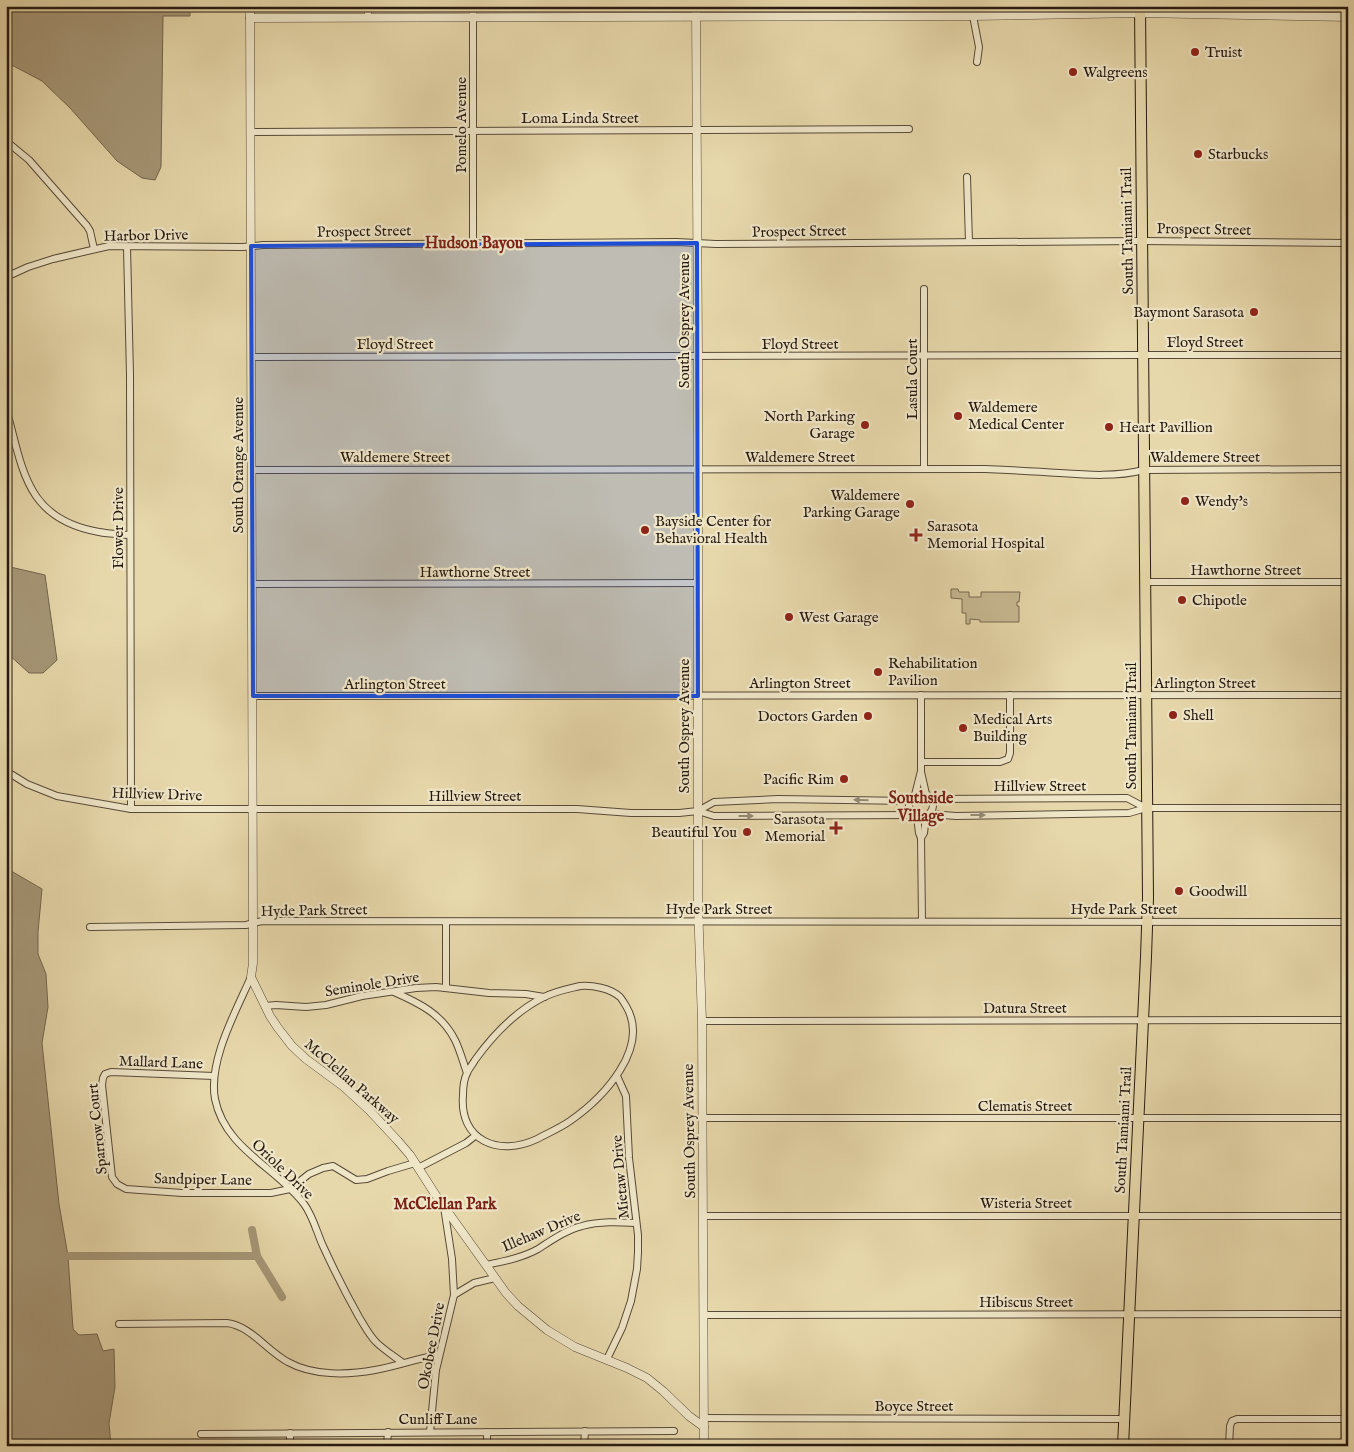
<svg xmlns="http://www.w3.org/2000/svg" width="1354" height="1452" viewBox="0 0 1354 1452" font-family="'IM FELL English',serif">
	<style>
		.green { fill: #c6b891; stroke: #766951 }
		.water { fill: #a69777; stroke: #73654e }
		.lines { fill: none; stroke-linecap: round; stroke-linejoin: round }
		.canal { stroke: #a69777; stroke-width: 8 }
		.minor-casing { stroke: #574a38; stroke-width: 8 }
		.tertiary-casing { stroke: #574a38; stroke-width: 9 }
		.primary-casing { stroke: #271a11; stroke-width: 12 }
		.minor { stroke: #efe6c8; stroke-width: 6 }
		.tertiary { stroke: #efe6c8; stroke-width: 8 }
		.primary { stroke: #e7d8ab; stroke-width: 10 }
		.oneway { fill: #958a76 }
		.marked { fill: #1d4ed8; fill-opacity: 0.2; stroke: #1d4ed8; stroke-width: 4; stroke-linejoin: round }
		.poi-dot { fill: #8f2418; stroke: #efe6c8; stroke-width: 2 }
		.labels { text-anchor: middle; stroke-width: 4.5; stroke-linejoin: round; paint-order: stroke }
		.poi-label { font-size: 15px; fill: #271a11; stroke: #efe6c8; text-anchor: start }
		.street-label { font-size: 15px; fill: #271a11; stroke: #efe6c8 }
		.neighbourhood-label { font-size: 16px; font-weight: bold; fill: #7a1f14; stroke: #efe6c8 }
	</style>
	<rect width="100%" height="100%" fill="#e7d8ab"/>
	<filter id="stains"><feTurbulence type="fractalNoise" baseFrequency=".004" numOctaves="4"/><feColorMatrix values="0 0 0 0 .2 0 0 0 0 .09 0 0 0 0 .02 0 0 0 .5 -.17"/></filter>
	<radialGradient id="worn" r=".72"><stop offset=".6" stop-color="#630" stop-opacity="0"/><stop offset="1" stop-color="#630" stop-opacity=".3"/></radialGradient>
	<polygon class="green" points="951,589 958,589 959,592 969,592 969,597 981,597 981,592 1020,592 1019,602 1017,602 1017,606 1019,606 1019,622 980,622 980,620 970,619 970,624 966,624 966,613 962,613 962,599 951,598"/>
	<g class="water">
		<polygon points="6,6 190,6 190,16 163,16 161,167 155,180 142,178 117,161 70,108 42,81 6,62"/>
		<polygon points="6,566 45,575 57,660 43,673 29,673 6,652"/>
		<polygon points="6,868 42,889 38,932 38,954 46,974 48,1007 42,1043 59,1204 68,1256 73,1329 79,1335 97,1334 103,1351 114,1349 115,1387 109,1423 111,1446 6,1446"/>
	</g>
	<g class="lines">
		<g class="canal">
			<polyline points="252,1230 257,1256 282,1297"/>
			<polyline points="68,1256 257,1256"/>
		</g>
		<defs>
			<g id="minor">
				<polyline points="859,6 859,16"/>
				<polyline points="973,16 979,47 977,62"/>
				<polyline points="368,18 368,6"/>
				<polyline points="250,132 909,129"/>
				<polyline points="6,141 29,160 87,226 90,231 94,249"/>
				<polyline points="967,177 969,242"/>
				<polyline points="473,243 473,6"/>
				<polyline points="127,247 130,375 131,809"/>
				<polyline points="6,277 28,267 53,259 109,246 243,247 263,245 677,242 716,244 1142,241 1348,243"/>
				<polyline points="252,357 1143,355 1348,355"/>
				<path d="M6,408C23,469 25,519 99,532C109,534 119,534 129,535"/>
				<polyline points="924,469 924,289"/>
				<path d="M252,470L982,469C1007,470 1033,471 1059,473C1088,475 1116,477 1144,470L1348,469"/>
				<polyline points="1145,582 1348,582"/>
				<polyline points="253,584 697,583"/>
				<polyline points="253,696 1348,695"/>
				<polyline points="921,762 1000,762 1008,759 1010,753 1010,695"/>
				<polyline points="6,771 27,784 57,796 131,809 577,809 631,813 679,813 698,811 714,802 778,799 910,801"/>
				<polyline points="921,772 926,794"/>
				<circle cx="921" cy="805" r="12"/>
				<polyline points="915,795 921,771 921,695"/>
				<polyline points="931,799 1127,798 1146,808"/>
				<polyline points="698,811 714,816 913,815"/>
				<polyline points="930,814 956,816 1129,813 1146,808 1348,808"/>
				<polyline points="917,817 919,833 921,838 922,921"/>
				<polyline points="921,838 924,833 926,817"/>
				<polyline points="90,927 246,925 262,921 1348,922"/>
				<path d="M251,977C236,1011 208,1061 215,1099C225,1149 276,1167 304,1204C313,1216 317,1233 323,1246C334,1270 346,1294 359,1317C364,1325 369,1335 376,1342C384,1350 394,1356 403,1363"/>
				<path d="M580,986C592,985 610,988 620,997C622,999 624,1003 626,1006C651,1048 603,1098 570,1121C560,1128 548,1133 537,1139C499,1157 459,1141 463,1095C463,1088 464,1079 467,1073C469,1068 473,1064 475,1060C493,1035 516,1011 544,997C556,991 568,989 580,986Z"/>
				<polyline points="446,988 446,922"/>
				<path d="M394,992C419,1003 442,1014 455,1040C460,1050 463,1062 467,1073"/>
				<polyline points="265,1006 276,1005 306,1007 326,1005 362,996 416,988 436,987 489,993 526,994 544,997"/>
				<polyline points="702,1021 1348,1020"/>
				<polyline points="214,1076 111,1072 105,1074 103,1078 102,1085 112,1177 117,1184 126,1189 182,1193 271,1193 290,1189 309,1174 323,1168 333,1166 356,1180 367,1179 388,1171 415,1163"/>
				<polyline points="702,1118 1348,1118"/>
				<polyline points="418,1168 466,1143 475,1136"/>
				<polyline points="444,1207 452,1259 454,1295"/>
				<polyline points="704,1216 1348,1216"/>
				<path d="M486,1265C504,1261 522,1258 538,1249C552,1240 566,1230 582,1226C600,1221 618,1222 636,1223"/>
				<polyline points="704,1315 1348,1314"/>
				<path d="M119,1324L227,1323C251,1326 267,1351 288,1362C313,1376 348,1375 375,1370C397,1366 418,1358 439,1355"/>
				<polyline points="607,1359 622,1328 631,1301 637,1269 638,1252 638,1235 629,1158 626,1096 617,1076"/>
				<polyline points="704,1418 1125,1419"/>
				<polyline points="430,1432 436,1370 454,1295 474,1283 495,1278"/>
				<polyline points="201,1434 674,1431"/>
				<polyline points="290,1446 290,1433"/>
				<polyline points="387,1446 388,1432"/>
				<polyline points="487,1446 487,1432"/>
				<polyline points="584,1446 585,1431"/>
				<polyline points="1229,1446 1230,1426 1232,1421 1237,1419 1348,1419"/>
				<polyline points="1345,1446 1348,1289"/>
			</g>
			<g id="tertiary">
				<polyline points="250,6 253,923 253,963 251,977 270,1016 278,1028 292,1046 306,1059 344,1087 369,1110 398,1141 410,1155 435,1194 506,1293 518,1306 547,1330 575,1347 627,1368 647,1378 663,1391 689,1416 704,1427"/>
				<polyline points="696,6 698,356 698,904 702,1021 704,1446"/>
				<polyline points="250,18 973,16 1140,13 1348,17"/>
			</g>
			<polyline id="primary" points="1123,1446 1146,957 1148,898 1140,6"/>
		</defs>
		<use href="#minor" class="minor-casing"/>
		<use href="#tertiary" class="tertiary-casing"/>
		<use href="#primary" class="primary-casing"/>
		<use href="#minor" class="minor"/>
		<use href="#tertiary" class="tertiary"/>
		<use href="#primary" class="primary"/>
	</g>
	<defs><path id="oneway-solid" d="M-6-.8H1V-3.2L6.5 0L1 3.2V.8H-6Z" transform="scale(1.25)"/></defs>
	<g class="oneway">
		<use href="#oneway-solid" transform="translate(861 800) rotate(-179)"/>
		<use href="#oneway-solid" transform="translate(978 815)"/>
		<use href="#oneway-solid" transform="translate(746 816)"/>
	</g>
	<path class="marked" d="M697,243L698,696H253L251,246Z"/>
	<g class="poi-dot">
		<circle cx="1195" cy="52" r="5"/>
		<circle cx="1073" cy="72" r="5"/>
		<circle cx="1198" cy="154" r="5"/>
		<circle cx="1254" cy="312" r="5"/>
		<circle cx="958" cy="416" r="5"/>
		<circle cx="865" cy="425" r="5"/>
		<circle cx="1109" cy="427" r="5"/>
		<circle cx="1185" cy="501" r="5"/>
		<circle cx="910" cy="504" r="5"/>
		<circle cx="645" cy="530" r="5"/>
		<path d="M913.5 527.5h5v5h5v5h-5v5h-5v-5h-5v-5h5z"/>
		<circle cx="1182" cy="600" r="5"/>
		<circle cx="789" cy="617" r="5"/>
		<circle cx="878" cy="672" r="5"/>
		<circle cx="1173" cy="715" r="5"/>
		<circle cx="868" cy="716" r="5"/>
		<circle cx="963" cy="728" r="5"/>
		<circle cx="844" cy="779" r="5"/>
		<path d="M833.5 820.5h5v5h5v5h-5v5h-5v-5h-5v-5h5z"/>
		<circle cx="747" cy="832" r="5"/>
		<circle cx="1179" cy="891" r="5"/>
	</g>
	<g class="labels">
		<g class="poi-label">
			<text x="1205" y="57">Truist</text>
			<text x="1083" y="77">Walgreens</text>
			<text x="1208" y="159">Starbucks</text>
			<text x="1244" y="317" text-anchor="end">Baymont Sarasota</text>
			<text x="968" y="412">Waldemere<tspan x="968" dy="17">Medical Center</tspan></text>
			<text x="855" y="421" text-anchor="end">North Parking<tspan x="855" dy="17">Garage</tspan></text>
			<text x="1119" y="432">Heart Pavillion</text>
			<text x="900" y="500" text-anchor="end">Waldemere<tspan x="900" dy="17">Parking Garage</tspan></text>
			<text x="1195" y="506">Wendy's</text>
			<text x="655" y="526">Bayside Center for<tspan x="655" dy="17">Behavioral Health</tspan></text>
			<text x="927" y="531">Sarasota<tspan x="927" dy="17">Memorial Hospital</tspan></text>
			<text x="1192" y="605">Chipotle</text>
			<text x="799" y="622">West Garage</text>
			<text x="888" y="668">Rehabilitation<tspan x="888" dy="17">Pavilion</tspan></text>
			<text x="1183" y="720">Shell</text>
			<text x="858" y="721" text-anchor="end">Doctors Garden</text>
			<text x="973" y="724">Medical Arts<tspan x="973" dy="17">Building</tspan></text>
			<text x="834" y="784" text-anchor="end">Pacific Rim</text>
			<text x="825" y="824" text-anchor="end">Sarasota<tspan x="825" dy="17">Memorial</tspan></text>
			<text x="737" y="837" text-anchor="end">Beautiful You</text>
			<text x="1189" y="896">Goodwill</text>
		</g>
		<g class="street-label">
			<text x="580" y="123">Loma Linda Street</text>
			<text transform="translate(461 125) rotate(-90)" y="5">Pomelo Avenue</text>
			<text transform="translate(1204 229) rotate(1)" y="5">Prospect Street</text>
			<text transform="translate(364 231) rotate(-1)" y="5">Prospect Street</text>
			<text transform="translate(799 231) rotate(-1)" y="5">Prospect Street</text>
			<text transform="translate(1127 231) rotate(-91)" y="5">South Tamiami Trail</text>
			<text transform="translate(146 235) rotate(-1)" y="5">Harbor Drive</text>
			<text transform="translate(684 321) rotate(-90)" y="5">South Osprey Avenue</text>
			<text x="1205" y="347">Floyd Street</text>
			<text x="395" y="349">Floyd Street</text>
			<text x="800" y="349">Floyd Street</text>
			<text transform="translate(912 379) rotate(-90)" y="5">Lasula Court</text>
			<text x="395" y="462">Waldemere Street</text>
			<text x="800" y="462">Waldemere Street</text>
			<text x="1205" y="462">Waldemere Street</text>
			<text transform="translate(238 465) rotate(-90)" y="5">South Orange Avenue</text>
			<text transform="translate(118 528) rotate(-90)" y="5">Flower Drive</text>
			<text x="1246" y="575">Hawthorne Street</text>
			<text x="475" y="577">Hawthorne Street</text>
			<text x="800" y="688">Arlington Street</text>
			<text x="1205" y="688">Arlington Street</text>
			<text x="395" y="689">Arlington Street</text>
			<text transform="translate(684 726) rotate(-90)" y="5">South Osprey Avenue</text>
			<text transform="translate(1131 726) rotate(-90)" y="5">South Tamiami Trail</text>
			<text x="1040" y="791">Hillview Street</text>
			<text transform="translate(157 794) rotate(2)" y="5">Hillview Drive</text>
			<text x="475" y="801">Hillview Street</text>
			<text x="719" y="914">Hyde Park Street</text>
			<text x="1124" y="914">Hyde Park Street</text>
			<text transform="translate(314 910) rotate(-1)" y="5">Hyde Park Street</text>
			<text transform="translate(372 984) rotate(-9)" y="5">Seminole Drive</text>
			<text x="1025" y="1013">Datura Street</text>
			<text transform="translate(161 1062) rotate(2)" y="5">Mallard Lane</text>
			<text transform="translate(352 1081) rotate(41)" y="5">McClellan Parkway</text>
			<text x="1025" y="1111">Clematis Street</text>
			<text transform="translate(97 1129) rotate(-96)" y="5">Sparrow Court</text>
			<text transform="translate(1123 1130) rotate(-87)" y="5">South Tamiami Trail</text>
			<text transform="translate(689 1131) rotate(-91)" y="5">South Osprey Avenue</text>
			<text transform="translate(283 1169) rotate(44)" y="5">Oriole Drive</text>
			<text transform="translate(620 1177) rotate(-95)" y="5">Mietaw Drive</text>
			<text transform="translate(203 1179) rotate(1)" y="5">Sandpiper Lane</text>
			<text x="1026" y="1208">Wisteria Street</text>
			<text transform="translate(541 1231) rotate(-23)" y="5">Illehaw Drive</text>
			<text x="1026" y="1307">Hibiscus Street</text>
			<text transform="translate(431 1346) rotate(-79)" y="5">Okobee Drive</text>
			<text x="914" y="1411">Boyce Street</text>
			<text x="438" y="1424">Cunliff Lane</text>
		</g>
		<g class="neighbourhood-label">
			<text x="474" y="248">Hudson Bayou</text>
			<text x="921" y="803">Southside<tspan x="921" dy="18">Village</tspan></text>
			<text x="445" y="1209">McClellan Park</text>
		</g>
	</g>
	<rect width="1354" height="1452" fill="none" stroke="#e7d8ab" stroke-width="25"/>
	<rect x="8" y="8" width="1339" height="1437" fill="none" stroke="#271a11" stroke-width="2.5"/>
	<rect x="12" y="12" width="1329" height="1427" fill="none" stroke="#271a11"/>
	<rect width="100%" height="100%" filter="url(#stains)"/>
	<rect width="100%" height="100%" fill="url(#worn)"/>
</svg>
